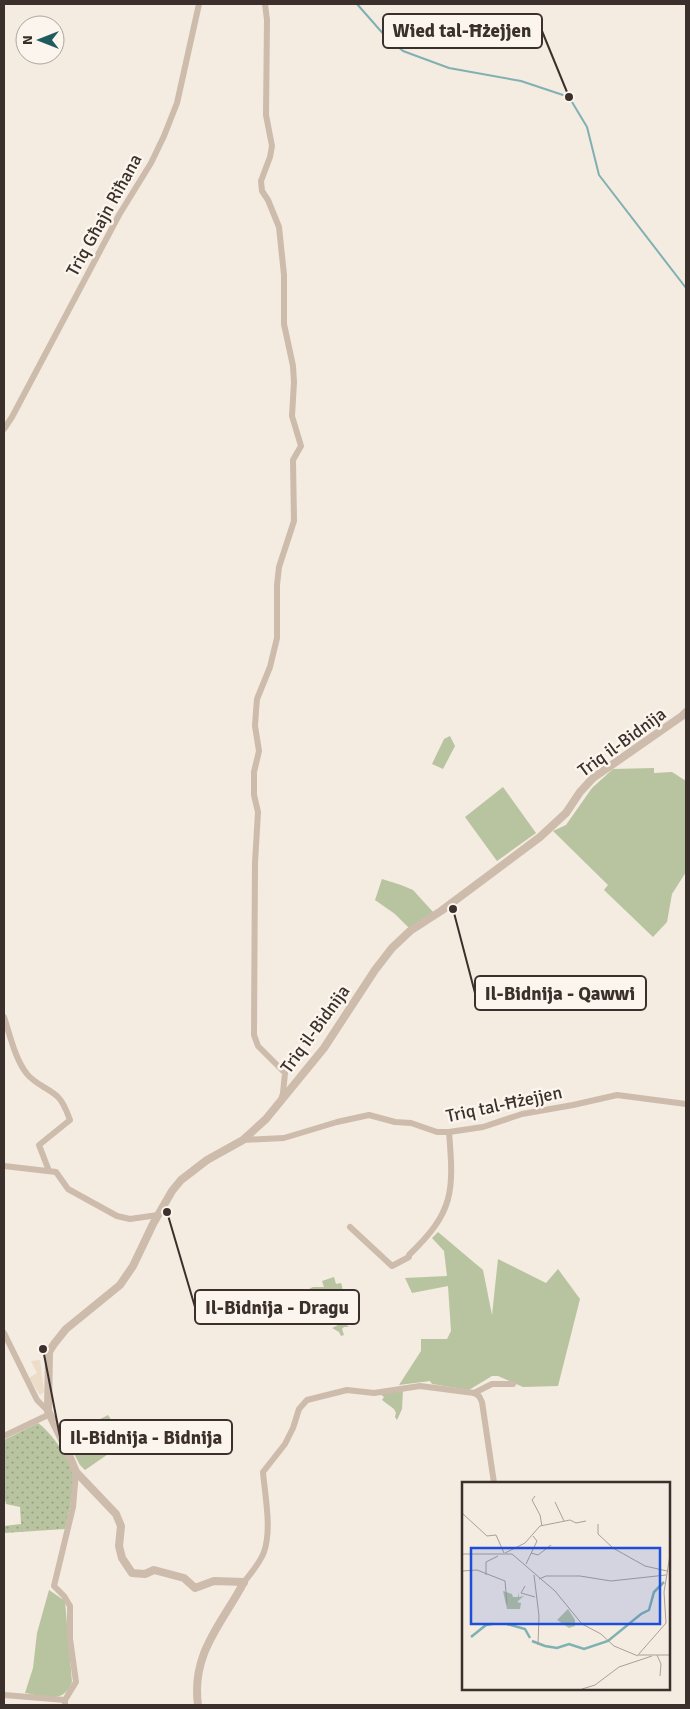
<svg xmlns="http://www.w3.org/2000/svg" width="690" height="1709" viewBox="0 0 690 1709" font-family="Signika,sans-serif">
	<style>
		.grass { fill: #b8c4a0 }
		.garden { fill: url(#garden-dots) }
		.plaza { fill: #ecdcc8 }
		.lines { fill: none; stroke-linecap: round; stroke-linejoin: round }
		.stream { stroke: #7fb0b2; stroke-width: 2 }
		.minor { stroke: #cdbbac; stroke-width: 6 }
		.tertiary { stroke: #cdbbac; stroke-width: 8 }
		.labels { text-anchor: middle; stroke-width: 5; stroke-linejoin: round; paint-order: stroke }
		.street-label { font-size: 18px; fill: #3b302b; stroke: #fbf5ee }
		.inset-river { fill: none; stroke: #7fb0b2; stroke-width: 2.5 }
		.inset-road { fill: none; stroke: #aaa098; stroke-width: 1 }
		.view { fill: #1d4ed8; fill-opacity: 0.15; stroke: #1d4ed8; stroke-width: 2.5 }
		.inset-edge { fill: none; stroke: #3b302b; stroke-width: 2.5 }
		.leader { fill: none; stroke: #3b302b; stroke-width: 2 }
		.callout-dot { fill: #3b302b; stroke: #fbf5ee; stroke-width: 2 }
		.callout { fill: #fbf5ee; stroke: #3b302b; stroke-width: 2 }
		.callout-label { font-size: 19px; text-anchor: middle; font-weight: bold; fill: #3b302b }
	</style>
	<defs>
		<pattern id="garden-dots" width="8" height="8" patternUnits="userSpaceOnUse" patternTransform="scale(1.25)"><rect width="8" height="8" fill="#b8c4a0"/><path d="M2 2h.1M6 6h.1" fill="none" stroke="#97a083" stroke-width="1.8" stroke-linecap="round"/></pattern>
	</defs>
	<rect width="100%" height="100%" fill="#f4ebe1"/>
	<g class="grass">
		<polygon points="450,736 455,746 443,769 432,764 444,739"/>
		<polygon points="654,768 654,773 672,772 686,781 686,872 672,894 667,922 653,937 604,890 608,885 553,831 566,825 592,788 613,769"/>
		<polygon points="503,787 536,833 497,861 465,817"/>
		<polygon points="382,879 401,885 413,890 433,912 409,928 395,914 375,900"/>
		<polygon points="438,1232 483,1270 492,1315 498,1259 546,1283 558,1269 580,1299 558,1386 523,1387 498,1376 492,1376 469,1390 432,1384 430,1381 399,1385 421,1351 421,1339 447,1339 451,1331 448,1286 412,1293 405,1278 447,1276 444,1251 432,1238"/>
		<path d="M334,1277L336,1284L341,1283L342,1286L345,1304L341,1321L349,1327H344L342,1329L344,1335L341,1336L339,1332L332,1328L338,1325C338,1320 336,1313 334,1307L330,1304L327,1305L326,1299L324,1297L320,1299L312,1298V1301L306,1302L302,1300V1294L307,1292V1290L313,1287H324L322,1281Z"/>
		<polygon points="403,1390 402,1409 397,1420 395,1417 396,1413 394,1409 382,1400 384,1397 380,1394"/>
		<polygon points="108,1415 117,1428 133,1437 85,1470 80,1465 65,1437"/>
		<path d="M49,1590L65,1601L72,1682C64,1705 44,1696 25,1693L33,1668L37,1633Z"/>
	</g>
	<path class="garden" d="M38,1423C50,1431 72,1461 73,1475C74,1492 69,1512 65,1529L4,1533V1526L21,1524L20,1507L6,1504L4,1495V1440Z"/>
	<polygon class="plaza" points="40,1360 44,1392 40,1395 29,1378 37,1373 31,1361"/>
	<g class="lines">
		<polyline class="stream" points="357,4 386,37 403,51 449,68 521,81 569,97 587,127 599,175 686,288"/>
		<g class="minor">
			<polyline points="265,4 267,20 266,115 272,146 270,157 261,181 262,191 268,200 279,227 284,275 284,324 293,366 294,382 292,416 301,446 293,460 294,521 279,567 277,585 277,638 270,667 257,699 256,711 255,726 259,751 254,772 254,795 258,812 255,863 254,1035 258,1046 285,1073 283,1093 281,1100"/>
			<polyline points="4,429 12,417 119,215 151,163 164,136 177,103 199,4"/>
			<path d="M4,1017C10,1035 15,1059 27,1074C36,1085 49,1088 58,1097C64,1103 67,1112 70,1120L39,1145L49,1171"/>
			<polyline points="243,1140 284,1138 337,1122 369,1115 395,1122 411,1123 437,1132 449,1132 483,1127 522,1114 573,1105 617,1095 686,1104"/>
			<polyline points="4,1166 56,1172 68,1189 117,1216 130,1219 158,1215"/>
			<path d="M350,1227L392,1266L409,1257V1255C454,1212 454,1192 449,1132"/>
			<polyline points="4,1333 37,1400 48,1411"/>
			<polyline points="474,1393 479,1396 482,1402 494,1483"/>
			<polyline points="4,1436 50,1414"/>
			<path d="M244,1582C251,1573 260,1563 264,1552C272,1529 265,1496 263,1472L285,1444L293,1428L299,1409L307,1400L347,1390L374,1393L420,1386L474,1393L492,1384H513"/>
			<polyline points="4,1695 65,1700"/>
			<polyline points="65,1705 65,1700 76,1682 70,1639 70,1606 64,1596 54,1586 73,1507 76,1472"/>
		</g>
		<g class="tertiary">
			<polyline points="244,1582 214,1581 195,1588 184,1578 154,1570 145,1574 132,1573 122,1558 119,1546 121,1526 116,1514 76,1472 66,1448 48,1411 49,1352 54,1344 66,1329 120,1285 133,1266 153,1224 172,1191 181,1180 207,1160 243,1140 266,1119 324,1048 375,970 392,948 410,931 441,911 540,837 566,813 580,792 593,778 682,716 686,712"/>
			<path d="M198,1705C191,1653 222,1624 244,1582"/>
		</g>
	</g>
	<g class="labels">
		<g class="street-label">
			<text transform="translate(104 215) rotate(-61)" y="6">Triq Għajn Riħana</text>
			<text transform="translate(622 742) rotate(-36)" y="6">Triq il-Bidnija</text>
			<text transform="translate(315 1029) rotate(-54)" y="6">Triq il-Bidnija</text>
			<text transform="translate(504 1104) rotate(-12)" y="6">Triq tal-Ħżejjen</text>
		</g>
	</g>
	<g transform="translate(462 1482)">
		<rect width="208" height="208" fill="#f4ebe1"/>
		<path d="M41,109L50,112L51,115H56L57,110V115L62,114L55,120L59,121L58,127H45ZM106,127L113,138V144L107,146L95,138Z" fill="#b8c4a0"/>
		<path class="inset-river" d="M45,142L63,147L68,156M9,155L24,143L30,142M70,159L83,164L95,166L107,162L122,167L146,159L179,132L187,128L192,110L202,100"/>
		<path class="inset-road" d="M73,14L70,18L78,33L80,44M93,20L102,39M0,31L25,54L34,53L42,71M136,42V52L151,66L183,84L205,89M43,71L63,61L78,44L108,38L114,41L124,39M69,71L76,73L89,63M0,72H50L93,109L120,142L139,152L152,164L176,174M64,82L75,59L71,54M0,89L15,88L43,99L45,122M24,93V80L36,74M72,93L77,134L76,163M77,97L84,94H118L149,99L204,93M63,104L59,111L73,115M176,173L204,141L202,110L208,73M176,173H208M195,173L199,182L198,194M120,207L133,203L157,185L190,174"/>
		<path class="view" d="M9,66H198V142H9Z"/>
		<rect width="208" height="208" class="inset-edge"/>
	</g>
	<path class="leader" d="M569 97L542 31M453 909L475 993M167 1212L195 1307M43 1349L60 1437"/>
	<g class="callout-dot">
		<circle cx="569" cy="97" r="5"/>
		<circle cx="453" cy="909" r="5"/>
		<circle cx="167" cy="1212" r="5"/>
		<circle cx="43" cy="1349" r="5"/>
	</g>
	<g class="callout">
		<rect x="383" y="14" width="159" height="34" rx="5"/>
		<rect x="475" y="976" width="171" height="34" rx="5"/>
		<rect x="195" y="1290" width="164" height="34" rx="5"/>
		<rect x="60" y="1420" width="172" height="34" rx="5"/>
	</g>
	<g class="callout-label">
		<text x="462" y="37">Wied tal-Ħżejjen</text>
		<text x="560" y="1000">Il-Bidnija - Qawwi</text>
		<text x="277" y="1314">Il-Bidnija - Dragu</text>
		<text x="146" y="1444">Il-Bidnija - Bidnija</text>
	</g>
	<rect width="690" height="1709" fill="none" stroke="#3b302b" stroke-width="10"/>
	<g transform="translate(40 40) rotate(270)"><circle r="24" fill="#fbf5ee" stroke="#aea6a0"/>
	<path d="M0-4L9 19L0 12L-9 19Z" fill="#1f5a5e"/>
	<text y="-8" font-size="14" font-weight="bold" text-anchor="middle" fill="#3b302b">N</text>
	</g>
</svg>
